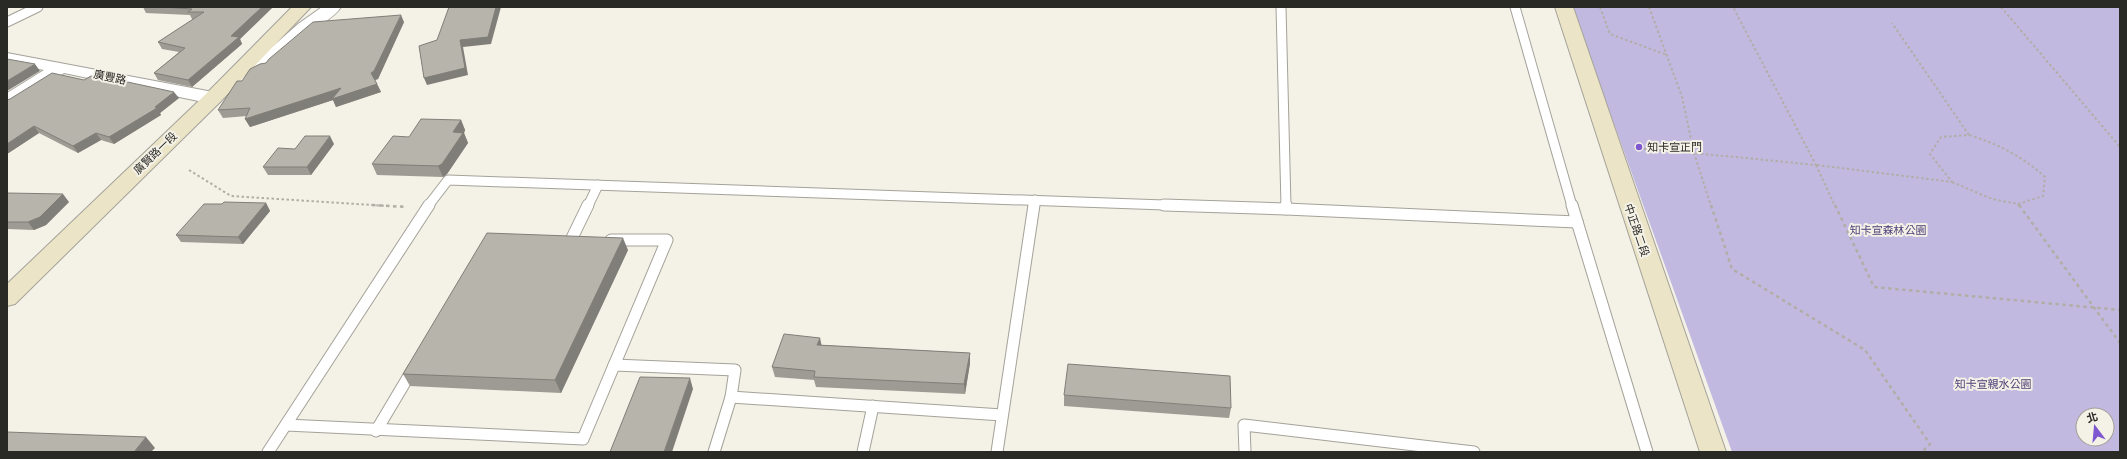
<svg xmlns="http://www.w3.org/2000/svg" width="2127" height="459" viewBox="0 0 2127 459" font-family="'Nunito Sans','Noto Sans TC',sans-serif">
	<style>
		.green { fill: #c2b9e1; fill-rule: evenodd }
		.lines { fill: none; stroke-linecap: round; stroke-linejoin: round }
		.lane-far1-casing { stroke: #a4a299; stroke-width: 11 }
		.lane-casing { stroke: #a4a299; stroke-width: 13 }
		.street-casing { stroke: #a4a299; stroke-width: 2 }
		.secondary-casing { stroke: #a4a299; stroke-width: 2 }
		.path-far1 { stroke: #b0aea6; stroke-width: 2; stroke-dasharray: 2.5 2.5; stroke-linecap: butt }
		.path { stroke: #b0aea6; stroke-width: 2.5; stroke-dasharray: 3.5 3.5; stroke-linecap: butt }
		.lane-far1 { stroke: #fff; stroke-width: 9 }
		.lane { stroke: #fff; stroke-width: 11 }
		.street { fill: #fff; fill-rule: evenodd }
		.secondary { fill: #ebe4c7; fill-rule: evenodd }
		.wall { fill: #9d9b93 }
		.shaded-wall { fill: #807e78 }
		.building { fill: #b7b4ab; stroke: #807e78 }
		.poi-dot { fill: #7e56d0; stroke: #f4f1e7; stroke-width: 1.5 }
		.labels { text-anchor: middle; stroke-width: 4; stroke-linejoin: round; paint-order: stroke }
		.street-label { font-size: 11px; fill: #292925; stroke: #f4f1e7 }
		.poi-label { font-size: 11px; fill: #292925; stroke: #f4f1e7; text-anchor: start }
		.park-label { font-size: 11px; fill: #4f4078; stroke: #f4f1e7 }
	</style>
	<rect width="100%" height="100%" fill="#f4f1e7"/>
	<path class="green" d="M1572,7H2120V452H1732ZM2083,415H2107V439H2083Z"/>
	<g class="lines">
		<defs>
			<g id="lane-far1">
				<polyline points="1281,7 1286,206"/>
				<polyline points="1515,7 1572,206"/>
				<polyline points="7,22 38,7"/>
				<polyline points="428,206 448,180 1193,206"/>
				<polyline points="588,206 598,185"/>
				<polyline points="1034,206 1035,200"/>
			</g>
			<g id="lane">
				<polyline points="1164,205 1286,209 1286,205"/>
				<polyline points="1572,205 1647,452"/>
				<polyline points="1286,209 1577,222"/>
				<polyline points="571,240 588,205"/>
				<polyline points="614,365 735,370 731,397 1002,415"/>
				<polyline points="286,425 583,439 667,240 611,240"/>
				<polyline points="376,431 413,369"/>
				<polyline points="268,452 429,205"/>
				<polyline points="714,452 731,397"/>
				<polyline points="863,452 873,406"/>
				<polyline points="997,452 1034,205"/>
				<polyline points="1245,452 1244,425 1474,452"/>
			</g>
			<g id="street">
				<path d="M322,7H341C334,18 320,24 310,32C292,46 255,87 231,81L228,77L231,73L261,57L298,24Z"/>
				<polygon points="7,53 213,92 220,94 222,98 220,102 213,104 64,73 14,105 7,107 7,93 44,70 7,63"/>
			</g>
			<g id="secondary">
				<polygon points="292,7 311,7 220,102 15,304 7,306 7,284 206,94"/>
				<polygon points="1555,7 1573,7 1726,452 1700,452"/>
			</g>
		</defs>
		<use href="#lane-far1" class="lane-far1-casing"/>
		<use href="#lane" class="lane-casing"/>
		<use href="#street" class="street-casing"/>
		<use href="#secondary" class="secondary-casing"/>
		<g class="path-far1">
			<polyline points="1600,7 1610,34 1667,55"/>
			<polyline points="1649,7 1682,97 1694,153 1816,165 1733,7"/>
			<polyline points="2001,7 2120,147"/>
			<polyline points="1634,148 1694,153 1711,206"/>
			<polyline points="1816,165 1835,206"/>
			<polyline points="1817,165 1952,182 1930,154 1941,137 1969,135 1892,23"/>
			<polyline points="189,170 231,196 388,206"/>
			<path d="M1952,182L1992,199L2018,204L2043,196L2045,177C2022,156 1998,144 1969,135"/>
			<polyline points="2018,204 2019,206"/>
		</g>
		<g class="path">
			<polyline points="372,205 407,207"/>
			<polyline points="1711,205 1732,269 1865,350 1930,444 1922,452"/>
			<polyline points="1835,205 1874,287 2120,310"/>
			<polyline points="2019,205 2120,343"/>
		</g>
		<use href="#lane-far1" class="lane-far1"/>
		<use href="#lane" class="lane"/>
		<use href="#street" class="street"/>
		<use href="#secondary" class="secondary"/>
	</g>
	<g class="wall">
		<polygon points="143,7 273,7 240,39 242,44 192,87 158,80 154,73 179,52 162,49 158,42 194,19 192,19 190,15 146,13"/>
		<polygon points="404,22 378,79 375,80 381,92 336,107 333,100 250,127 245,119 247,116 223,118 218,110 242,81 266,63"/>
		<polygon points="84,80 106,80 179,98 160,113 161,115 114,144 101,140 78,153 39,133 7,154 7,100"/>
		<polygon points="461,120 465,130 464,133 468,143 447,174 443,177 377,175 372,164 409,137"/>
		<polygon points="334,144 311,175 268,175 263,167 295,149"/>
		<polygon points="7,193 69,202 46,225 34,230 7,229"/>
		<polygon points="266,203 270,211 243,244 181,242 176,235 222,204"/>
		<polygon points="628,250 561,393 410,386 403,374"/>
		<polygon points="822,345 970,353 970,363 965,394 816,387 814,380 775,377 772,367"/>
		<polygon points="1064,395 1231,408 1229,418 1064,406"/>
	</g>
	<g class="shaded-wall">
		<polygon points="262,7 273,7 240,39 242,44 192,87 188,80 231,36"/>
		<polygon points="496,7 501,7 491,44 463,47 468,75 427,85 424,78 460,40"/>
		<polygon points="401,15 404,22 378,79 375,80 371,73"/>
		<polygon points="35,64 40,71 7,91 7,81"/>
		<polygon points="377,84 381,92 336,107 333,100 250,127 245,119 341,88"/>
		<polygon points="174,92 179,98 160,113 161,115 114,144 109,137 155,107"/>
		<polygon points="461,120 465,130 464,133 468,143 447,174 443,177 438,166 453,132"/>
		<polygon points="34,126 39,133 7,154 7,144"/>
		<polygon points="96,133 101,140 78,153 73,146"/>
		<polygon points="330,136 334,144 311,175 307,167"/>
		<polygon points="63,194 69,202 46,225 34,230 28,222"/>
		<polygon points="266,203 270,211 243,244 238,237"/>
		<polygon points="623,238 628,250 561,393 555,380"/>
		<polygon points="820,338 822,347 817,345"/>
		<polygon points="970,353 970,363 965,394 964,384"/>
		<polygon points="690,378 693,389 672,452 664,452"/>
		<polygon points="146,437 155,448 151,452 134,452"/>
	</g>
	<g class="building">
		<polygon points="163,7 262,7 231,36 239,37 188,80 154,73 185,48 158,42 204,12 188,12 192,9"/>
		<polygon points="449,7 496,7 488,37 460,40 465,68 424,78 419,46 437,40"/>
		<polygon points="401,15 374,71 371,73 377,84 332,99 341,88 245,119 250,108 218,110 237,81 242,81 250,69 260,64 266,63 269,59 313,22"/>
		<polygon points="7,59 35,64 7,81"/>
		<polygon points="52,73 84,80 91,76 106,80 109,78 174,92 155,107 157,108 109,137 96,133 73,146 34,126 7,144 7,100 10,99"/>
		<polygon points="421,119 461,120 453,132 463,133 442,164 438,166 372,164 393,136 409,137"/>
		<polygon points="305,136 330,136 307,167 263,167 278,148 295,149"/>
		<polygon points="7,193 63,194 40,217 28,222 7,222"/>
		<polygon points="224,202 266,203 238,237 176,235 204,204 222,204"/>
		<polygon points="487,233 623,238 555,380 403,374"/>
		<polygon points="784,334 820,338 817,345 970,353 964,384 814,377 815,371 772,367"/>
		<polygon points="1068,364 1230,376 1231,408 1064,395"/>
		<polygon points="640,377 690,378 664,452 610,452"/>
		<polygon points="7,432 146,437 134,452 7,452"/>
	</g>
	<circle class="poi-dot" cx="1639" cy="147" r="4"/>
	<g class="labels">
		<g class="street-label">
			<text transform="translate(110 77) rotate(12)" y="4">廣豐路</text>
			<text transform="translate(155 153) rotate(-44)" y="4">廣賢路一段</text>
			<text transform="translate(1637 230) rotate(71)" y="4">中正路二段</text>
		</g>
		<g class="poi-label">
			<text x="1647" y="151">知卡宣正門</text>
		</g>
		<g class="park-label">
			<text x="1888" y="234">知卡宣森林公園</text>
			<text x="1993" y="388">知卡宣親水公園</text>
		</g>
	</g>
	<rect width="2127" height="459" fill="none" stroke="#292925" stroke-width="16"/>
	<g transform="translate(2095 427) rotate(344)"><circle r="19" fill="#f4f1e7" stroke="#a3a199"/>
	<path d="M0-3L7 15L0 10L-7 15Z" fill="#7e56d0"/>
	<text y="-6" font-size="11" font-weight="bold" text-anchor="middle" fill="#292925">北</text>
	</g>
</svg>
